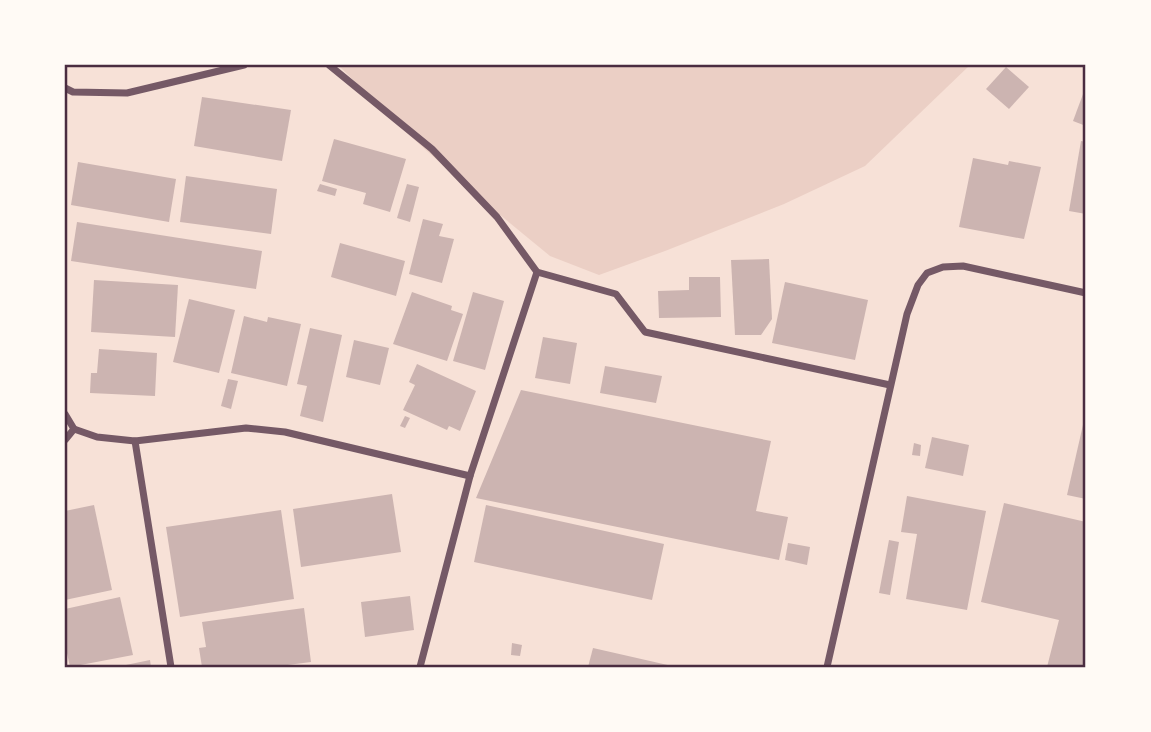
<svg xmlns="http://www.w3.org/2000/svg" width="1151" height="732" viewBox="0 0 1151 732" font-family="Mulish,sans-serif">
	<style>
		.green { fill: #ebcfc5 }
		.building { fill: #ccb4b1 }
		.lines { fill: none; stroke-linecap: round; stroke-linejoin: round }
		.minor { stroke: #755966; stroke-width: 7 }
		.neatline { fill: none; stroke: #4a2c40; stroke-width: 2.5 }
	</style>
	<rect width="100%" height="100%" fill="#f7e1d7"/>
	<polygon class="green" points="338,65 970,65 865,166 784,204 665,251 599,275 550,256 477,196 407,133"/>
	<g class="building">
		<polygon points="1006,67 1029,87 1009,109 986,89"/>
		<polygon points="1086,86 1086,126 1073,121"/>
		<polygon points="202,97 291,110 282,161 194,146"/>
		<polygon points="334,139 406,159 390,212 363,204 366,193 322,181"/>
		<polygon points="1081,141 1086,142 1086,214 1069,211"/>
		<polygon points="973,158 1008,165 1009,161 1041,167 1024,239 959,227"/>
		<polygon points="78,162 176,179 169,222 71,205"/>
		<polygon points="186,176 277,189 271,234 180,222"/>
		<polygon points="320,184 337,189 335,196 317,191"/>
		<polygon points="407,184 419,187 410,222 397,218"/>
		<polygon points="423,219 443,224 439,236 454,239 442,283 409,274"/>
		<polygon points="77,222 262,251 256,289 71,261"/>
		<polygon points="340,243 405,261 396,296 331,277"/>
		<polygon points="769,259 772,319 761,335 735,335 731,260"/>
		<polygon points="689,277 720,277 721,317 659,318 658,291 689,290"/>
		<polygon points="94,280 178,285 175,337 91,332"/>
		<polygon points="785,282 868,300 855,360 772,343"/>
		<polygon points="412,292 452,306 451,310 463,314 447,361 393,344"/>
		<polygon points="473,292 504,301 485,370 453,361"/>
		<polygon points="189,299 235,310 219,373 173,362"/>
		<polygon points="244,316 267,322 268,317 301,324 287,386 231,373"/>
		<polygon points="310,328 342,335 323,422 300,416 307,386 297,384"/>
		<polygon points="543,337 577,343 570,384 535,378"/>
		<polygon points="354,340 389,348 380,385 346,377"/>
		<polygon points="99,349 157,353 155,396 90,393 91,373 97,373"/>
		<polygon points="417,364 476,391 460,431 449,426 447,430 403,410 415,385 409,382"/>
		<polygon points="605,366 662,376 656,403 600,393"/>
		<polygon points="228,379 238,381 231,409 221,406"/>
		<polygon points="521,390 771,441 756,511 788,517 779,560 476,498"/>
		<polygon points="405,416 410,418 405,428 400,426"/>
		<polygon points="1085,416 1086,416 1086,499 1067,495"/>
		<polygon points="932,437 969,445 963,476 925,468"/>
		<polygon points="914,443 921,445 920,456 912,455"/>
		<polygon points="392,494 401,552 301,567 293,509"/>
		<polygon points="907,496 986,511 967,610 906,599 917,534 901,532"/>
		<polygon points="1004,503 1086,522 1086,667 1047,667 1059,620 981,602"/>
		<polygon points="94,505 112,590 65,600 65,511"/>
		<polygon points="486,505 664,544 652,600 474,562"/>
		<polygon points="281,510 294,599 180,617 166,527"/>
		<polygon points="889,540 899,542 890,595 879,593"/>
		<polygon points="788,543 810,547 807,565 785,560"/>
		<polygon points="410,596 414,630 365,637 361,602"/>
		<polygon points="120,597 133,655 70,667 65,644 65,609"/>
		<polygon points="304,608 311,662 272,667 202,667 199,648 206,647 202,622"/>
		<polygon points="512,643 522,645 520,656 511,655"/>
		<polygon points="593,648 672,666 672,667 588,667"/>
		<polygon points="150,660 151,667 121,667 121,666"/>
	</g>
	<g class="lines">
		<g class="minor">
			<polyline points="329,65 432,149 497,217 537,272 616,294 645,332 890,385"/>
			<polyline points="65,88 73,92 127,93 244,65"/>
			<polyline points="65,414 74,429 97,437 135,441 246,428 285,432 470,476"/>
			<polyline points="65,440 74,429"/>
			<polyline points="135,441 171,667"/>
			<polyline points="420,667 470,476 537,272"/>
			<polyline points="827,667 907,314 918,285 927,273 943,267 963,266 1086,293"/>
		</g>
	</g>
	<rect width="1151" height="732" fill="none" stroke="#fffaf5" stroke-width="133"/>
	<rect x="66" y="66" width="1018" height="600" class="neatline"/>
</svg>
